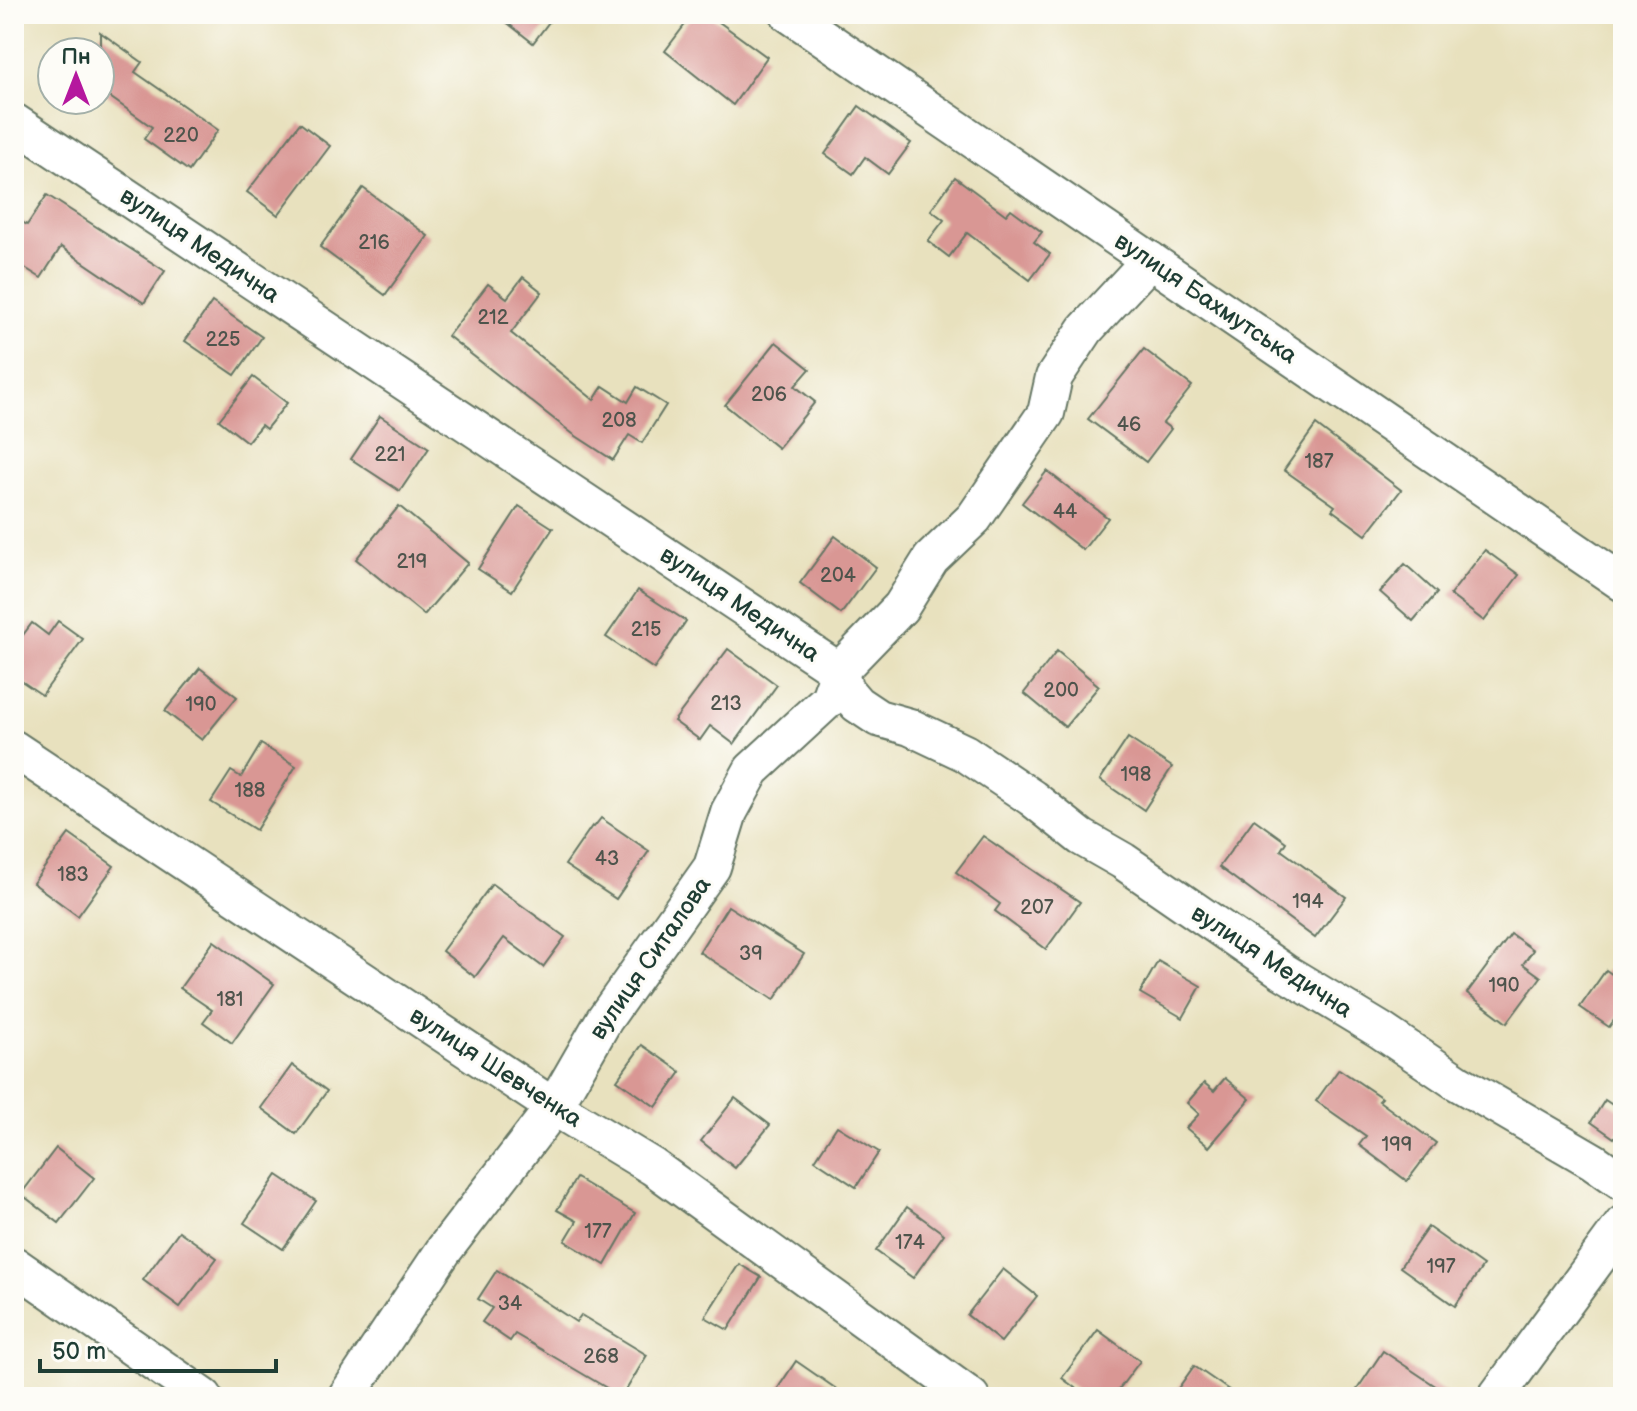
<svg xmlns="http://www.w3.org/2000/svg" width="1637" height="1411" viewBox="0 0 1637 1411" font-family="'Balsamiq Sans',sans-serif">
	<style>
		.building { fill: #d99794 }
		.lines { fill: none; stroke-linecap: round; stroke-linejoin: round }
		.street-casing { stroke: #657664; stroke-width: 40 }
		.street { stroke: #fff; stroke-width: 36 }
		.labels { text-anchor: middle; stroke-width: 6; stroke-linejoin: round; paint-order: stroke }
		.number-label { font-size: 20px; fill: #4e544c }
		.street-label { font-size: 24px; fill: #1f3d34; stroke: #fdfcf7 }
	</style>
	<rect width="100%" height="100%" fill="#fdfcf7"/>
	<filter id="ink" filterUnits="userSpaceOnUse"><feTurbulence type="fractalNoise" baseFrequency=".0125" numOctaves="2"/><feDisplacementMap in="SourceGraphic" scale="16" xChannelSelector="R" yChannelSelector="G"/><feConvolveMatrix kernelMatrix="1 2 1 2 8 2 1 2 1" color-interpolation-filters="sRGB"/></filter>
	<filter id="wash" filterUnits="userSpaceOnUse"><feTurbulence type="fractalNoise" baseFrequency=".006" numOctaves="4" result="noise"/><feDisplacementMap in="SourceGraphic" scale="32" xChannelSelector="R" yChannelSelector="G"/><feGaussianBlur stdDeviation="1.8" result="paint"/><feColorMatrix in="noise" values="0 0 0 0 0 0 0 0 0 0 0 0 0 0 0 0 0 1.4 0 .05"/><feComposite in="paint" operator="in"/></filter>
	<g filter="url(#wash)">
		<rect width="100%" height="100%" fill="#e8e1be"/>
		<g id="blocks">
			<g class="building">
				<polygon points="496,14 555,14 533,43"/>
				<polygon points="693,14 708,14 767,57 733,105 665,51"/>
				<polygon points="100,32 142,62 135,72 218,130 189,171 144,139 152,127 100,90"/>
				<polygon points="859,106 911,143 888,174 865,157 853,174 825,154"/>
				<polygon points="300,123 330,146 278,215 247,192"/>
				<polygon points="955,177 1006,215 1011,209 1042,232 1034,242 1050,254 1030,280 967,233 949,257 928,241 944,220 931,210"/>
				<polygon points="363,188 428,236 385,295 320,247"/>
				<polygon points="47,195 165,271 144,303 61,247 41,278 14,261 14,217 27,225"/>
				<polygon points="523,277 542,292 511,333 594,400 603,386 628,402 637,387 666,405 642,443 629,435 613,460 573,434 448,336 488,284 507,298"/>
				<polygon points="212,302 262,337 235,375 185,341"/>
				<polygon points="776,342 810,369 795,386 815,402 778,448 725,405"/>
				<polygon points="1144,349 1192,386 1163,423 1171,429 1146,462 1088,419"/>
				<polygon points="253,377 287,403 266,429 261,425 247,442 219,420"/>
				<polygon points="380,416 429,448 400,491 351,459"/>
				<polygon points="1316,425 1401,490 1366,535 1332,510 1335,506 1284,470"/>
				<polygon points="1047,471 1108,518 1083,550 1022,503"/>
				<polygon points="399,506 468,563 424,615 356,559"/>
				<polygon points="519,506 553,528 512,591 478,569"/>
				<polygon points="835,536 876,567 841,614 800,583"/>
				<polygon points="1485,550 1519,575 1484,621 1450,595"/>
				<polygon points="1405,564 1437,593 1413,621 1380,592"/>
				<polygon points="638,590 686,621 654,669 606,637"/>
				<polygon points="58,621 83,639 42,695 14,676 14,647 32,623 48,635"/>
				<polygon points="728,649 777,685 734,744 710,726 700,740 674,721"/>
				<polygon points="1057,651 1099,686 1065,727 1024,693"/>
				<polygon points="200,668 237,697 202,740 165,711"/>
				<polygon points="1128,738 1172,767 1144,810 1100,780"/>
				<polygon points="261,744 296,766 256,830 211,802 231,771 241,777"/>
				<polygon points="601,818 649,851 616,899 565,865 592,826 594,827"/>
				<polygon points="1254,819 1286,842 1281,850 1346,897 1315,938 1219,867"/>
				<polygon points="69,834 114,866 78,916 33,883"/>
				<polygon points="983,836 1080,902 1046,949 995,911 1000,904 956,872"/>
				<polygon points="492,884 565,937 543,967 504,938 475,977 442,951"/>
				<polygon points="728,906 804,954 774,1000 699,952"/>
				<polygon points="1511,934 1533,950 1523,964 1541,977 1507,1023 1467,993"/>
				<polygon points="214,941 274,984 232,1043 203,1022 212,1010 180,988"/>
				<polygon points="1158,961 1201,986 1183,1018 1140,993"/>
				<polygon points="1606,970 1623,982 1623,1008 1609,1027 1580,1007"/>
				<polygon points="642,1045 681,1072 656,1107 617,1080"/>
				<polygon points="292,1065 327,1091 296,1134 261,1108"/>
				<polygon points="1339,1069 1382,1098 1379,1101 1436,1143 1407,1181 1359,1145 1366,1136 1316,1101"/>
				<polygon points="1225,1078 1250,1099 1209,1147 1186,1128 1199,1114 1187,1103 1204,1083 1214,1091"/>
				<polygon points="735,1098 770,1125 735,1168 701,1141"/>
				<polygon points="1605,1100 1623,1112 1623,1124 1614,1138 1591,1122"/>
				<polygon points="837,1126 879,1152 856,1187 815,1160"/>
				<polygon points="56,1148 94,1178 59,1223 21,1194"/>
				<polygon points="277,1175 316,1201 283,1249 244,1223"/>
				<polygon points="576,1178 635,1213 605,1265 565,1241 577,1221 557,1210"/>
				<polygon points="907,1207 944,1234 913,1278 876,1251"/>
				<polygon points="1428,1227 1483,1266 1455,1306 1400,1267"/>
				<polygon points="179,1231 217,1258 180,1307 143,1280"/>
				<polygon points="739,1264 761,1277 728,1330 705,1317"/>
				<polygon points="1003,1269 1037,1296 1001,1342 967,1315"/>
				<polygon points="497,1270 576,1322 581,1315 647,1355 622,1397 515,1334 510,1341 482,1322 492,1308 478,1299"/>
				<polygon points="1098,1330 1140,1361 1113,1397 1087,1397 1062,1378"/>
				<polygon points="1383,1351 1452,1397 1352,1397"/>
				<polygon points="796,1361 848,1397 772,1397"/>
				<polygon points="1194,1366 1239,1397 1172,1397"/>
			</g>
		</g>
	</g>
	<g filter="url(#ink)">
		<use href="#blocks" fill-opacity="0" stroke="#657664" stroke-width="2"/>
		<g class="lines">
			<defs>
				<g id="street">
					<polyline points="789,14 1623,583"/>
					<polyline points="14,122 839,671 845,690 857,704 878,718 910,727 965,753 1032,798 1081,837 1123,861 1284,972 1380,1030 1457,1082 1593,1161 1623,1182"/>
					<polyline points="14,749 554,1107 653,1167 971,1397"/>
					<polyline points="14,1265 204,1397"/>
					<polyline points="346,1397 444,1250 554,1107 604,1020 712,867 729,812 752,770 829,699 839,671 901,607 931,559 974,518 1046,413 1054,377 1086,329 1150,260"/>
					<polyline points="1496,1397 1623,1224"/>
				</g>
			</defs>
			<use href="#street" class="street-casing"/>
			<use href="#street" class="street"/>
		</g>
	</g>
	<g class="labels">
		<g class="number-label">
			<text x="181" y="142">220</text>
			<text x="374" y="249">216</text>
			<text x="493" y="324">212</text>
			<text x="223" y="346">225</text>
			<text x="769" y="401">206</text>
			<text x="619" y="427">208</text>
			<text x="1129" y="431">46</text>
			<text x="390" y="461">221</text>
			<text x="1319" y="468">187</text>
			<text x="1065" y="518">44</text>
			<text x="412" y="568">219</text>
			<text x="838" y="582">204</text>
			<text x="646" y="636">215</text>
			<text x="1061" y="697">200</text>
			<text x="726" y="710">213</text>
			<text x="201" y="711">190</text>
			<text x="1136" y="781">198</text>
			<text x="250" y="797">188</text>
			<text x="607" y="865">43</text>
			<text x="73" y="881">183</text>
			<text x="1308" y="908">194</text>
			<text x="1037" y="914">207</text>
			<text x="751" y="960">39</text>
			<text x="1504" y="992">190</text>
			<text x="230" y="1006">181</text>
			<text x="1397" y="1151">199</text>
			<text x="598" y="1238">177</text>
			<text x="910" y="1249">174</text>
			<text x="1441" y="1273">197</text>
			<text x="510" y="1310">34</text>
			<text x="601" y="1363">268</text>
		</g>
		<g class="street-label">
			<text transform="translate(200 245) rotate(34)" y="8">вулиця Медична</text>
			<text transform="translate(1206 298) rotate(34)" y="8">вулиця Бахмутська</text>
			<text transform="translate(740 604) rotate(34)" y="8">вулиця Медична</text>
			<text transform="translate(650 958) rotate(-55)" y="8">вулиця Ситалова</text>
			<text transform="translate(1272 961) rotate(33)" y="8">вулиця Медична</text>
			<text transform="translate(496 1067) rotate(33)" y="8">вулиця Шевченка</text>
		</g>
	</g>
	<rect width="1637" height="1411" fill="none" stroke="#fdfcf7" stroke-width="48"/>
	<g transform="translate(76 76)"><circle r="38" fill="#fdfcf7" stroke="#a4b0a9" stroke-width="2"/>
	<path d="M0-6L14 30L0 20L-14 30Z" fill="#b5179e"/>
	<text y="-12" font-size="22" font-weight="bold" text-anchor="middle" fill="#1f3d34">Пн</text>
	</g>
	<path d="M40 1359v12h236v-12" fill="none" stroke="#1f3d34" stroke-width="4"/>
	<text x="52" y="1359" font-size="24" fill="#1f3d34" stroke="#fdfcf7" stroke-width="6" paint-order="stroke">50 m</text>
</svg>
